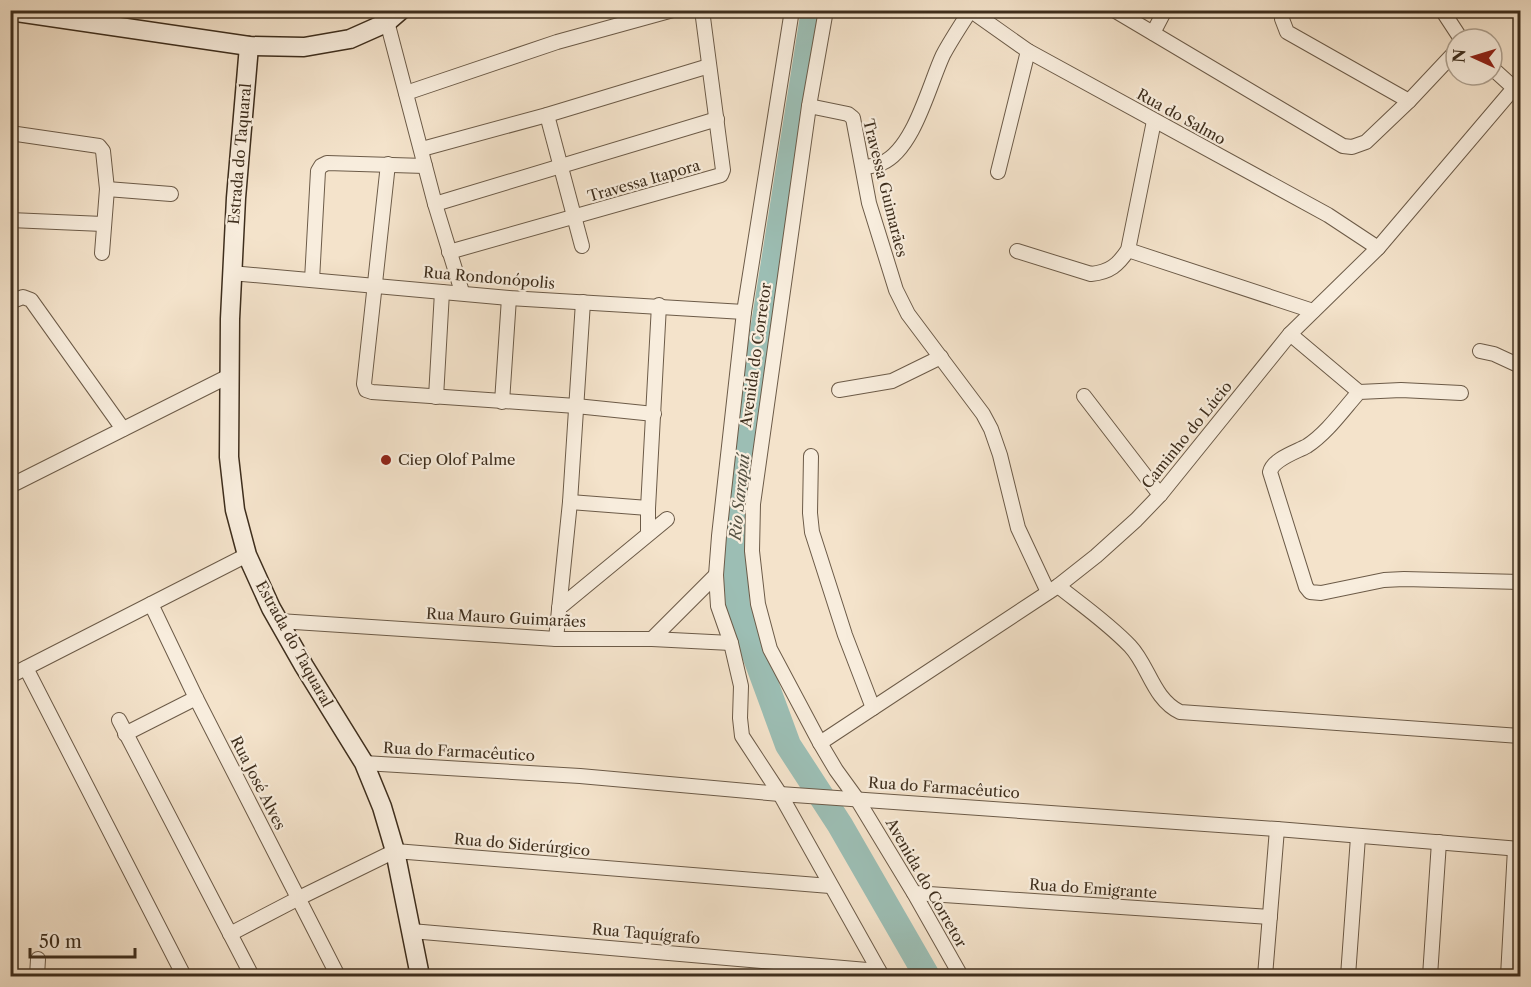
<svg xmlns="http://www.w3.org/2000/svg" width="1531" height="987" viewBox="0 0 1531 987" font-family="'Libre Caslon Text',serif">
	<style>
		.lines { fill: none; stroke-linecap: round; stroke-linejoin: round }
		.river { stroke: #9cbeb4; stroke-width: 26 }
		.street-casing { stroke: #6c5b48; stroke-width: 16 }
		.secondary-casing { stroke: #3e2e1d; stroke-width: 21 }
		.street { stroke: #f8eddd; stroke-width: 14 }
		.secondary { stroke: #f8eddd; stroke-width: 18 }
		.poi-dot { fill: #8f2418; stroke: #f8eddd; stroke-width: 2 }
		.labels { text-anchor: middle; stroke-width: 4.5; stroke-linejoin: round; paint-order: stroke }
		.street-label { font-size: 15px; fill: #3e2e1d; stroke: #f8eddd }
		.poi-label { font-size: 15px; fill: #3e2e1d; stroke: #f8eddd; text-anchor: start }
		.water-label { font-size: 16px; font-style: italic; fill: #565243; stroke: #f8eddd }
	</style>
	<rect width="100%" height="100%" fill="#f4e3cb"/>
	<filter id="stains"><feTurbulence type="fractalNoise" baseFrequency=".00333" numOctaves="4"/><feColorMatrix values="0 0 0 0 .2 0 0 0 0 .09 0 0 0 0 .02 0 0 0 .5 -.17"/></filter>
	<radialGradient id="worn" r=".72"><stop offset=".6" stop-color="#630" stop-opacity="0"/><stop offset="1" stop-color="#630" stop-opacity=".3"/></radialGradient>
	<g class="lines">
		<polyline class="river" points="814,10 744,451 733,536 737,606 788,745 840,825 927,976"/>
		<defs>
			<g id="street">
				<polyline points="384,10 435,204 462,292"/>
				<polyline points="792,10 744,312 719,536 716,575 718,606 731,643 741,686 740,718 742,736 780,794 882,976"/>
				<polyline points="826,10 809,106 753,504 752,551 758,604 770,649 820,743 836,770 857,799 914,893 961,976"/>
				<polyline points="970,10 1028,51 1328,215 1378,248"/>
				<polyline points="1114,10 1343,146 1352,147 1366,142 1409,101 1456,51"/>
				<polyline points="1283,10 1282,19 1287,32 1409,101"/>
				<polyline points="1442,10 1461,39"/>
				<polyline points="1153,33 1165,10"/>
				<polyline points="1492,68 1514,88"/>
				<polyline points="406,93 557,42 673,10"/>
				<polyline points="809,106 848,114 853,118 869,203 896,290 908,314 983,414 991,429 1000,455 1018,528 1048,592"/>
				<polyline points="547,115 582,246"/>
				<polyline points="10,133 99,146 103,151 107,189 102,253"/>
				<polyline points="422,149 547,115 709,66"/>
				<polyline points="388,164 364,384 366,390 372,392 576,406 654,414"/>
				<path d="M863,168C869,166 876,166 882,163C914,149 929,85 943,55C951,40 961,25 970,11"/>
				<polyline points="998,172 1028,51"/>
				<polyline points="107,189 171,194"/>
				<polyline points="435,204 717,119"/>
				<polyline points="10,220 103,224"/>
				<polyline points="1128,250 1313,311"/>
				<path d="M1017,251L1091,274C1110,272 1118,265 1128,250L1154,121"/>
				<polyline points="449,252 721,175 723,170 702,10"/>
				<polyline points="231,273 509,298 744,312"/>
				<polyline points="312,280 318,171 321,166 327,163 425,166"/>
				<polyline points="10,302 23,297 31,300 123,429"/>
				<polyline points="1290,334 1359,392"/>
				<polyline points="1480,351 1494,354 1520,366"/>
				<polyline points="839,390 892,381 941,357"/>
				<path d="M1461,393L1401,390L1359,392C1343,410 1327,433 1307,446C1296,452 1273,459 1270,472L1306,587L1310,592L1321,593L1384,580L1404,579L1520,582"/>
				<polyline points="1084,396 1160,495"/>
				<polyline points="436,397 442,292"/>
				<polyline points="502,402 509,298"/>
				<polyline points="811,456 810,513 812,532 845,635 873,708"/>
				<polyline points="10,486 229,376"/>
				<polyline points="570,502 648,508"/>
				<polyline points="648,533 648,508 659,305"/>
				<path d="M1058,586C1082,605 1108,623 1130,646C1149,666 1153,699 1180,712L1520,736"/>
				<polyline points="151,604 196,698 338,976"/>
				<polyline points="559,608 667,519"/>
				<polyline points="279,621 556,639 652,639 731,643"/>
				<polyline points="556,639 570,502 583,302"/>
				<polyline points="652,639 716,575"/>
				<polyline points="26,668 184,976"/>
				<polyline points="10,676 247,555"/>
				<polyline points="119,720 252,976"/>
				<polyline points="125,734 196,698"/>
				<polyline points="820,743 1058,586 1096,556 1136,520 1160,495 1290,334 1378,248 1520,81"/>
				<polyline points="364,763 580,776 780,794 1277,829 1520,849"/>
				<polyline points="914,893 1270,917"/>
				<polyline points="411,931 879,971"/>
				<polyline points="230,934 299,898 395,851 830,886"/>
				<polyline points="37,976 38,959"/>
				<polyline points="1265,976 1277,829"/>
				<polyline points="1348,976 1358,837"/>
				<polyline points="1430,976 1439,842"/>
				<polyline points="1508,976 1515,849"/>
			</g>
			<g id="secondary">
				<polyline points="10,11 249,46 304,47 350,39 386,23 401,10"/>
				<polyline points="249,46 236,198 230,319 229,457 235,510 247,555 271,608 304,666 364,763 382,807 395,851 420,976"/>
			</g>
		</defs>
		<use href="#street" class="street-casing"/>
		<use href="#secondary" class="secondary-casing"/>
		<use href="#street" class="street"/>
		<use href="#secondary" class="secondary"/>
	</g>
	<circle class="poi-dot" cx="386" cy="460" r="6"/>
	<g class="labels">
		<g class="street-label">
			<text transform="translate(1181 117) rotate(29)" y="5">Rua do Salmo</text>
			<text transform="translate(240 154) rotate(-85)" y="5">Estrada do Taquaral</text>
			<text transform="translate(644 181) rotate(-16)" y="5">Travessa Itapora</text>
			<text transform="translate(885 188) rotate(76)" y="5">Travessa Guimarães</text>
			<text transform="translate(489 278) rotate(5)" y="5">Rua Rondonópolis</text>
			<text transform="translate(756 355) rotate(-82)" y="5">Avenida do Corretor</text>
			<text transform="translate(1187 435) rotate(-51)" y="5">Caminho do Lúcio</text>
			<text transform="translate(506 618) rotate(3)" y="5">Rua Mauro Guimarães</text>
			<text transform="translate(294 644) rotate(61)" y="5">Estrada do Taquaral</text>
			<text transform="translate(459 752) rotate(3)" y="5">Rua do Farmacêutico</text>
			<text transform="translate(258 783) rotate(63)" y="5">Rua José Alves</text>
			<text transform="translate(944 788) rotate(4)" y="5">Rua do Farmacêutico</text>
			<text transform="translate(522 845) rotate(5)" y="5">Rua do Siderúrgico</text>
			<text transform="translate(926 883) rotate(60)" y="5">Avenida do Corretor</text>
			<text transform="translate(1093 889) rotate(4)" y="5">Rua do Emigrante</text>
			<text transform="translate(646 934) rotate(5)" y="5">Rua Taquígrafo</text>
		</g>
		<g class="poi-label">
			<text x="398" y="465">Ciep Olof Palme</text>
		</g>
		<g class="water-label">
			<text transform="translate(739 497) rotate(-84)" y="6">Rio Sarapuí</text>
		</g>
	</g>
	<rect width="1531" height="987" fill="none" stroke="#f4e3cb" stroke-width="36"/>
	<rect x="12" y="12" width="1507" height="963" fill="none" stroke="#3e2e1d" stroke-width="3"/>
	<rect x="18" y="18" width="1495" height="951" fill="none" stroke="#3e2e1d" stroke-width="1.5"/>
	<g transform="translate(1474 57) rotate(274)"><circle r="28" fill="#f8eddd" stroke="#aea190" stroke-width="1.5"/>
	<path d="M0-4.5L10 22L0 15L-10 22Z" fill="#8f2418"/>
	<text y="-9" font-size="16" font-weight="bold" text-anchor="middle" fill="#3e2e1d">N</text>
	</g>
	<path d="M30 948v9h105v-9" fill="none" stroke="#3e2e1d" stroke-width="3"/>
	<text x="39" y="948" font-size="18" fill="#3e2e1d" stroke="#f8eddd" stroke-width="4.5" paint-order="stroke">50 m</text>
	<rect width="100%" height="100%" filter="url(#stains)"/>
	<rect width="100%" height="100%" fill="url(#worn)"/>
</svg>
